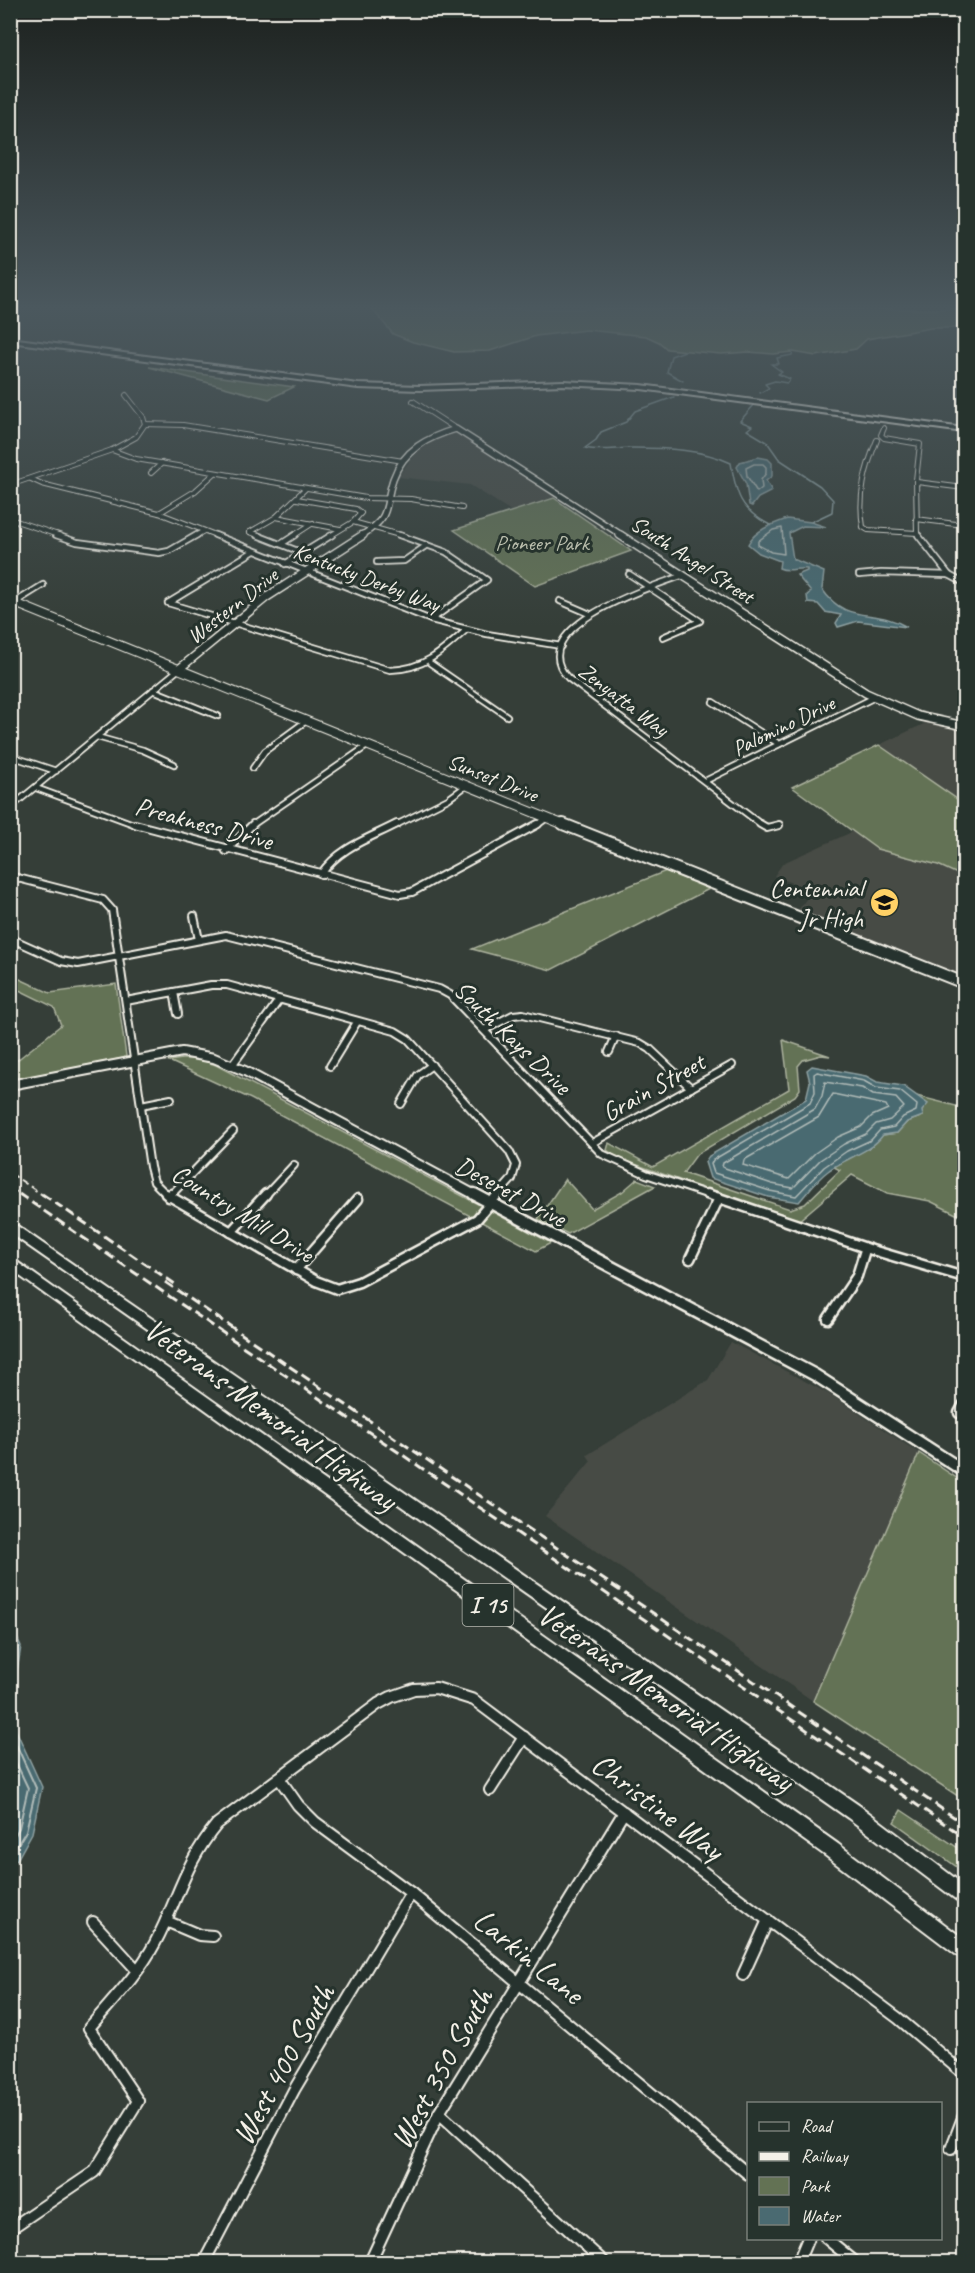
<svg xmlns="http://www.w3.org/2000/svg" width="975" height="2273" viewBox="0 0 975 2273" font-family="Caveat,sans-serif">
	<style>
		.built { fill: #474b45 }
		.green { fill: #637254; stroke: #acb29e; stroke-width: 1.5 }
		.water { fill: #4a6a71; stroke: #8ea0a1; stroke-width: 1.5 }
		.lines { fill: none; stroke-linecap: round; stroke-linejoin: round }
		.shore-far1 { stroke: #b0bbb8; stroke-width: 1.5 }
		.shore { stroke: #b0bbb8; stroke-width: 2 }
		.stream { stroke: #8ea0a1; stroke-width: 1.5 }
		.minor-far4-casing { stroke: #f4f1e8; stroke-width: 6 }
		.minor-far3-casing { stroke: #f4f1e8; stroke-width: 8 }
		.minor-far2-casing { stroke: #f4f1e8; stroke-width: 10 }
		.minor-far1-casing { stroke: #f4f1e8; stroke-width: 13 }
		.minor-casing { stroke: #f4f1e8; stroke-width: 14 }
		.tertiary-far3-casing { stroke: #f4f1e8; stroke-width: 8 }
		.tertiary-far2-casing { stroke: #f4f1e8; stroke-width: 10 }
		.tertiary-far1-casing { stroke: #f4f1e8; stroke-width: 12 }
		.tertiary-casing { stroke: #f4f1e8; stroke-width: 15 }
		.secondary-far1-casing { stroke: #f4f1e8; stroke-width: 10 }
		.secondary-casing { stroke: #f4f1e8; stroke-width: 14 }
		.motorway-casing { stroke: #f4f1e8; stroke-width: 4 }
		.minor-far4 { stroke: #26332d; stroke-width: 4 }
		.minor-far3 { stroke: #26332d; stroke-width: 4.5 }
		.minor-far2 { stroke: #26332d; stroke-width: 6 }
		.minor-far1 { stroke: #26332d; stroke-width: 8 }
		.minor { stroke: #26332d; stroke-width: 10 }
		.tertiary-far3 { stroke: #26332d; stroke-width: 5 }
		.tertiary-far2 { stroke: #26332d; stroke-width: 7 }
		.tertiary-far1 { stroke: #26332d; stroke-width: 8 }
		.tertiary { stroke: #26332d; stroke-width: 10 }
		.secondary-far1 { stroke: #26332d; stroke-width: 8 }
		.secondary { stroke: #26332d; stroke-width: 10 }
		.motorway { fill: #26332d; fill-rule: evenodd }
		.rail-far1 { stroke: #f4f1e8; stroke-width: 2; stroke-dasharray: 8 4; stroke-linecap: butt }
		.rail { stroke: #f4f1e8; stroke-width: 3; stroke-dasharray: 10 5; stroke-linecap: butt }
		.labels { text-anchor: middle; stroke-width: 6; stroke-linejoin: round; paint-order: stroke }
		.far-park-label { font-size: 22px; fill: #babead; stroke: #26332d }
		.far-street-label { font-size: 22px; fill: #f4f1e8; stroke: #26332d }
		.shield { fill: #26332d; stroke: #b6b8b0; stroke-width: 1.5 }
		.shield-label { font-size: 24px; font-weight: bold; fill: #f4f1e8 }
		.street-label { font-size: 26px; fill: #f4f1e8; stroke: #26332d }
		.poi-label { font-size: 26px; fill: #f4f1e8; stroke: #26332d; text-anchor: end }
		.near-street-label { font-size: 32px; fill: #f4f1e8; stroke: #26332d }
	</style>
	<rect width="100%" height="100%" fill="#353e38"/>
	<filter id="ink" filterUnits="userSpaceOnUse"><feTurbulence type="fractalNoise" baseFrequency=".0167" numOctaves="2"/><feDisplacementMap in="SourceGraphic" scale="12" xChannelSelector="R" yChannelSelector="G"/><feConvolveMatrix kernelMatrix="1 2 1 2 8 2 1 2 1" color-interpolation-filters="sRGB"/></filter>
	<g filter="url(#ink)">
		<g class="built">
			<polygon points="454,432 458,433 557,496 511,511 470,485 398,477 422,444"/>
			<polygon points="928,722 964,729 964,804 879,745"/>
			<polygon points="854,831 877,849 938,865 964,877 964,980 794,916 812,891 774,876 783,863"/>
			<polygon points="731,1342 829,1394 919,1453 813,1701 545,1516 591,1461 587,1455 708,1380"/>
		</g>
		<g class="green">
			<polygon points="372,309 964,309 964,328 931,328 867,339 856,349 816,356 793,352 773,354 748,352 721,354 667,349 659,342 646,336 586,330 536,336 490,351 454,352 413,342 393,334"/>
			<polygon points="149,367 294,387 269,399"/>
			<polygon points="554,498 631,551 535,586 454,530"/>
			<polygon points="879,745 964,804 964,877 938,865 877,849 792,787"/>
			<polygon points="666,871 709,889 551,970 472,949"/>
			<polygon points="11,975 50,993 116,984 126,1056 124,1058 11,1080 11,1065 61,1025 54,1007 11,986"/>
			<path d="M783,1040L830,1056L821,1055L803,1060L798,1066L800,1089L795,1096L697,1154L683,1173L790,1209L805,1204L840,1170L834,1167C850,1156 871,1151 882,1135L897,1133L907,1122L923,1116L913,1095L964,1108V1218L930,1201L887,1193L852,1175L797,1222L618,1158L607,1150L609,1143L653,1167L789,1089Z"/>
			<polygon points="182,1059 198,1059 216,1065 551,1243 536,1251 251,1099 169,1061"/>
			<polygon points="565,1179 592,1209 622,1192 637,1179 655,1186 568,1234 538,1219"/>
			<polygon points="919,1453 964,1483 964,1800 813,1701"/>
			<polygon points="901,1810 964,1852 964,1872 894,1822"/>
		</g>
		<g class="water">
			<polygon points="758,457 768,459 772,463 772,476 766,481 772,491 758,498 752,506 749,505 746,484 737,467 740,462"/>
			<path d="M787,519L811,522L826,527L803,526L789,533L793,559L824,572L822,589C847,626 874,607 907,627L858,621L838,627L836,623L841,615L825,612L818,604L808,603L807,595L811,592L797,575L807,571V569C797,567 789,573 779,568L780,561L759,553L748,544C755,530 773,524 787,519Z"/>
			<path d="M812,1066L866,1076L877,1082L903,1086L928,1104L922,1111L923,1116L907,1122L897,1133L883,1135C870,1153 845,1158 828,1171C817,1179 808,1192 799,1202L768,1197L710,1178L705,1162L709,1156L806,1099L810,1082L807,1070Z"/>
			<polygon points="11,1625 21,1646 11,1711"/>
			<polygon points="10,1717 42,1787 32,1833 18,1858 11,1866"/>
		</g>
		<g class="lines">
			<g class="shore-far1">
				<polygon points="754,464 763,464 766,467 766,473 761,480 762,488 757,492 747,476 746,468"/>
				<polygon points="782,528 784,554 771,552 758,545 758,541 773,530"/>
				<polygon points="817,1072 864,1081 876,1088 900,1091 917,1105 916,1111 903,1117 894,1127 880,1130 871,1140 847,1151 824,1167 796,1196 770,1191 714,1173 711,1164 713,1160 810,1103 815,1092 814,1074"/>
				<polygon points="825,1082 862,1088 873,1095 896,1098 904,1107 890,1120 876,1124 866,1134 844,1144 820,1160 793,1188 772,1184 722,1167 723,1163 815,1109 822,1096"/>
				<polygon points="833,1094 886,1105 888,1109 872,1116 861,1127 838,1137 815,1153 789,1179 743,1165 744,1160 819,1117"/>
			</g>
			<g class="shore">
				<polyline points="10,1731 36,1788 26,1831 10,1857"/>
				<polyline points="10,1750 28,1788 19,1828 10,1844"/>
			</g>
			<g class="stream">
				<polyline points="683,381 667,372 671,356 685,351"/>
				<polyline points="760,393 769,388 765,384 775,381 787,383 790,379 778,374 782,372 771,364 779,364 777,358 792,355 793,352"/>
				<path d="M674,397L635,411L626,422L601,432L596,440L585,448C601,452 616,448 633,448C664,448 702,449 731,463C736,494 740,510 770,525"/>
				<polyline points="754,405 740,421 752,426 747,430 767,442 779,459 820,486 833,500 832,512 811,522"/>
			</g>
			<defs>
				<g id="minor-far4">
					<polyline points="126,395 143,417 145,424"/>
					<polyline points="413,401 456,429"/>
					<polyline points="145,424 183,425 403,461"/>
					<polyline points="884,428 881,435 884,438 920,444 916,480 917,533 920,536"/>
					<path d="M877,440C865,469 858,496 863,527L868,530L917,533"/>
					<polyline points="112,450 136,459 366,498 411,499 462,508"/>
					<polyline points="151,473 162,463"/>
					<polyline points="31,479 42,484 159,513 218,536"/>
					<polyline points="917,482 964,488"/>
					<polyline points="10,485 112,450 136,437 145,424"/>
					<polyline points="297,499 356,509 361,513 353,522 330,536"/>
					<polyline points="159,513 195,491 215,473"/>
					<polyline points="276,517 340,529"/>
					<polyline points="10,519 61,536"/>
					<polyline points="916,519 964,525"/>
					<polyline points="353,522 403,536"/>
					<polyline points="250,532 276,517 306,488"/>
					<polyline points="250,532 261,536"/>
					<polyline points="195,536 204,531"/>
					<polyline points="293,536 313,523"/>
				</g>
				<g id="minor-far3">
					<polyline points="56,535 77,542 159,553 169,551 197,535"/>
					<polyline points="215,535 431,620 487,634 561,646"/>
					<polyline points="257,535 303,553"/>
					<polyline points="399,535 446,552 487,580 431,620"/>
					<polyline points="918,535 949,575 964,583"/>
					<polyline points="281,544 295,535"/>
					<polyline points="377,562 404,561 427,545"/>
					<polyline points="285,564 332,535"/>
					<polyline points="629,574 700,621 663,637"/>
					<path d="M684,575C653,586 521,627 568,678L763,826"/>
					<polyline points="859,575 881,573 949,575"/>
					<polyline points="560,601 590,614"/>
					<polyline points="14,603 43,585"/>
					<path d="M168,603L390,670C424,669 442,652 466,630"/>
					<polyline points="168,603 254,551"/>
					<polyline points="430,663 507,716"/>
					<polyline points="153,690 218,716"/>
					<polyline points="713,702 779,744"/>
					<polyline points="97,737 143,750 174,764"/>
					<polyline points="10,753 14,757 56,771"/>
					<polyline points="253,768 265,751 306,721"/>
					<polyline points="705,781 875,697"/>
					<polyline points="36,788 139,826"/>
					<polyline points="10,808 179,669"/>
					<polyline points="251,826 367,746"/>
					<polyline points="394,826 448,799 466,786"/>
					<polyline points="536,826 547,818"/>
					<polyline points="776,826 779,825"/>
				</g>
				<g id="minor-far2">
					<polyline points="135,824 400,894 412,892 538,824"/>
					<polyline points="760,824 767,828 779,825"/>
					<polyline points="226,851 253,824"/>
					<path d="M321,874C340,847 368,839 397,824"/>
					<polyline points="10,876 103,900 112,910 150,1167 154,1182 168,1196"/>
					<polyline points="194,916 199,940"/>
					<polyline points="10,938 61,961 78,964 226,935 439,989 450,995 602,1154 646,1174 712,1196"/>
					<polyline points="174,992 178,1014"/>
					<polyline points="126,1001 211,985 227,985 395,1031 408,1039 509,1151 516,1165 512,1179 497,1196"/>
					<polyline points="484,1030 513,1015 523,1014 640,1043 650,1049 691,1088"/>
					<polyline points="609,1052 616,1036"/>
					<polyline points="233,1064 279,1000"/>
					<polyline points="330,1066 357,1022"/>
					<polyline points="401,1104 418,1075 432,1065"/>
					<polyline points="141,1105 171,1099"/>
					<polyline points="592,1143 732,1065"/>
					<polyline points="170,1196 233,1131"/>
					<polyline points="265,1196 294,1165"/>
				</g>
				<g id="minor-far1">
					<polyline points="166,1194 316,1281 337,1289 359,1282 477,1219 498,1194"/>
					<polyline points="707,1194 872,1250 964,1277"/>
					<polyline points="169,1197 171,1194"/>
					<polyline points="231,1232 266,1194"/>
					<polyline points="690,1259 719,1198"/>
					<polyline points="296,1270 358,1199"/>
					<polyline points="828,1319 857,1276 865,1250"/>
					<polyline points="959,1413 964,1404"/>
				</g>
				<g id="minor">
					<polyline points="279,1778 298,1805 315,1822 411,1893 748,2174"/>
					<polyline points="490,1790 524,1737"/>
					<polyline points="166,1921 199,1935 213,1936"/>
					<polyline points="93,1922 137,1970"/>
					<polyline points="743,1975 768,1920"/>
					<polyline points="439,2113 604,2262"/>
					<polyline points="951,2149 964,2115"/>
					<path d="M10,2229L94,2172L138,2101L89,2028C112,2001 138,1975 155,1943C178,1900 184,1864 217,1824L378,1704L391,1697L414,1689L436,1688L474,1700L898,2018L964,2074"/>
					<polyline points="826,2238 855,2262"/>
					<polyline points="204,2262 294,2090 411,1893"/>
					<polyline points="370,2262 439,2113 624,1812"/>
					<polyline points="798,2262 808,2238"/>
				</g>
				<path id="tertiary-far3" d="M361,536C393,515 383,510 393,479C403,450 428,437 456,429L623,536"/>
				<g id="tertiary-far2">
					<polyline points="620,535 866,693 918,716 964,726"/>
					<polyline points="179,669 267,597 363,535"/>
				</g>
				<polyline id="tertiary-far1" points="10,1085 182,1052 214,1058 245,1071 477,1196"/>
				<polyline id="tertiary" points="474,1194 815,1375 964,1471"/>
				<polyline id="secondary-far1" points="10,601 567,826"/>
				<polyline id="secondary" points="563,824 964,983"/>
				<g id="motorway">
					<polygon points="10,338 358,384 420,386 563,381 641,385 964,428 964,432 641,389 563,385 420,390 358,388 10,342"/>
					<polygon points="10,1221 860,1806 964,1885 964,1904 958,1901 848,1818 10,1233"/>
					<polygon points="10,1257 838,1844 964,1939 964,1959 958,1956 826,1856 10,1269"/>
				</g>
			</defs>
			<use href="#minor-far4" class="minor-far4-casing"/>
			<use href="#minor-far3" class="minor-far3-casing"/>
			<use href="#minor-far2" class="minor-far2-casing"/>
			<use href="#minor-far1" class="minor-far1-casing"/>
			<use href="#minor" class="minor-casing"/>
			<use href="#tertiary-far3" class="tertiary-far3-casing"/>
			<use href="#tertiary-far2" class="tertiary-far2-casing"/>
			<use href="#tertiary-far1" class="tertiary-far1-casing"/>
			<use href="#tertiary" class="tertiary-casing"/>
			<use href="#secondary-far1" class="secondary-far1-casing"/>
			<use href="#secondary" class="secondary-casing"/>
			<use href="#motorway" class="motorway-casing"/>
			<use href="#minor-far4" class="minor-far4"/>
			<use href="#minor-far3" class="minor-far3"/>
			<use href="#minor-far2" class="minor-far2"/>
			<use href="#minor-far1" class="minor-far1"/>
			<use href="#minor" class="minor"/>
			<use href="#tertiary-far3" class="tertiary-far3"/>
			<use href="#tertiary-far2" class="tertiary-far2"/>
			<use href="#tertiary-far1" class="tertiary-far1"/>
			<use href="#tertiary" class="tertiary"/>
			<use href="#secondary-far1" class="secondary-far1"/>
			<use href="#secondary" class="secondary"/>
			<use href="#motorway" class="motorway"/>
			<g class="rail-far1">
				<polyline points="10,1173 44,1196"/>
				<polyline points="10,1188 22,1196"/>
			</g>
			<g class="rail">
				<polyline points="19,1194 964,1837"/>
				<polyline points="42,1194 175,1284"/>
				<polyline points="165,1282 964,1824"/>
			</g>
		</g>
	</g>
	<linearGradient id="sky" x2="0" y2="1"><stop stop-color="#1d221f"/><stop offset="0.49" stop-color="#4b585e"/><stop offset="1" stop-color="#4b585e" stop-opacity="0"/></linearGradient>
	<rect width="975" height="627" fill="url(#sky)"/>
	<defs>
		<symbol id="school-disc" viewBox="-11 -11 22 22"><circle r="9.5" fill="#ffd166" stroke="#26332d"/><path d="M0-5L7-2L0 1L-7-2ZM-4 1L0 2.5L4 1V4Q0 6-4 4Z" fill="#111"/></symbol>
	</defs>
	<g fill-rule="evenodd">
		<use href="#school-disc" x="868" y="886" width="33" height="33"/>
	</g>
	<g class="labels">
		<g class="far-park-label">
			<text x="542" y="550">Pioneer Park</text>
		</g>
		<g class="far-street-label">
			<text transform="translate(693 559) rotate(33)" y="8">South Angel Street</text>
			<text transform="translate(367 577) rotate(21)" y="8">Kentucky Derby Way</text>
			<text transform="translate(232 605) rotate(-38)" y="8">Western Drive</text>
			<text transform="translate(624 699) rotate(37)" y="8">Zenyatta Way</text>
			<text transform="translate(783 725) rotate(-26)" y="8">Palomino Drive</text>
			<text transform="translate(493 777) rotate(22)" y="8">Sunset Drive</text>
		</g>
		<rect class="shield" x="462.5" y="1584" width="51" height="42" rx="4.5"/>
		<g class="shield-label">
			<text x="488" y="1613">I 15</text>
		</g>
		<g class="street-label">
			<text transform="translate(204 823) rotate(15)" y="9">Preakness Drive</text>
			<text transform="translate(513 1037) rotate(44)" y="9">South Kays Drive</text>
			<text transform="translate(653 1087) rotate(-29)" y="9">Grain Street</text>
			<text transform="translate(511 1191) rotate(28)" y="9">Deseret Drive</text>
			<text transform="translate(243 1213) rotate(32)" y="9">Country Mill Drive</text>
		</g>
		<g class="poi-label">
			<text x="863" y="897">Centennial<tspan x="863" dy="30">Jr High</tspan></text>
		</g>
		<g class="near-street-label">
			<text transform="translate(271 1414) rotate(36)" y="11">Veterans Memorial Highway</text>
			<text transform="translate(666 1697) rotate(35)" y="11">Veterans Memorial Highway</text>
			<text transform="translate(658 1806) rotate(37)" y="11">Christine Way</text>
			<text transform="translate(529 1956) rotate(39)" y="11">Larkin Lane</text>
			<text transform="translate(283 2064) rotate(-61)" y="11">West 400 South</text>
			<text transform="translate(441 2068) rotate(-61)" y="11">West 350 South</text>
		</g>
	</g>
	<rect width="975" height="2273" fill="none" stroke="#26332d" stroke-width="36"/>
	<rect x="18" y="18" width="939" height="2237" fill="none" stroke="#f4f1e8" stroke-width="2" filter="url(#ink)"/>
	<rect x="747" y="2102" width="195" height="138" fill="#26332d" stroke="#787f78" stroke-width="1.5"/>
	<rect x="759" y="2122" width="30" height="9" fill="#26332d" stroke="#787f78" stroke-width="1.5"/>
	<text x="801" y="2132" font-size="18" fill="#f4f1e8">Road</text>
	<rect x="759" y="2152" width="30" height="9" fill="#f4f1e8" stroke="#787f78" stroke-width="1.5"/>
	<text x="801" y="2162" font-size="18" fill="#f4f1e8">Railway</text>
	<rect x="759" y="2177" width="30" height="18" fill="#637254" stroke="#787f78" stroke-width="1.5"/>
	<text x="801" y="2192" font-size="18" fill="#f4f1e8">Park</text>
	<rect x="759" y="2207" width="30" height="18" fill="#4a6a71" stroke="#787f78" stroke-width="1.5"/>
	<text x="801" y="2222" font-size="18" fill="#f4f1e8">Water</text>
</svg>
